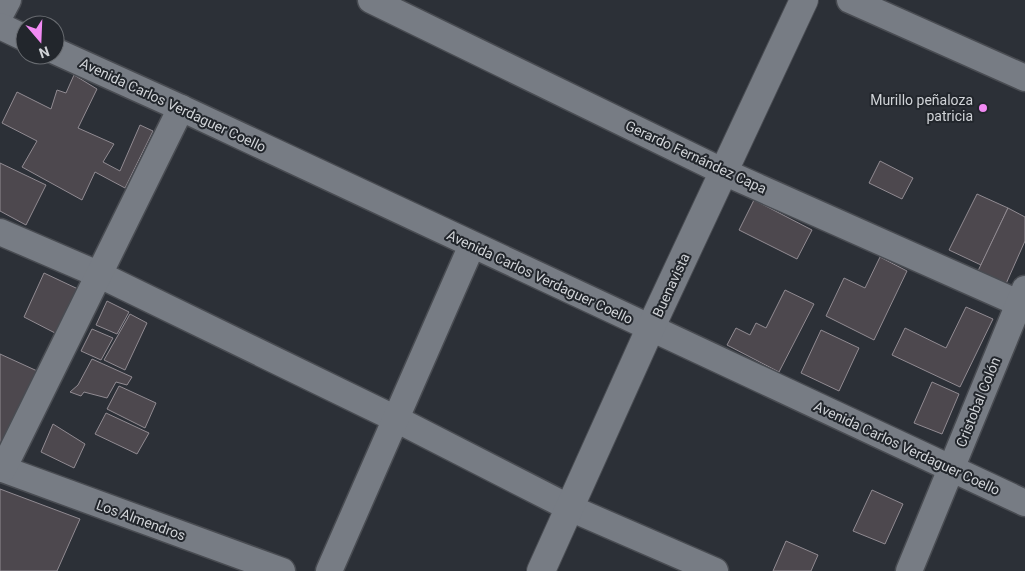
<svg xmlns="http://www.w3.org/2000/svg" width="1025" height="571" viewBox="0 0 1025 571" font-family="Roboto,sans-serif">
	<style>
		.building { fill: #4d484e; stroke: #918b92 }
		.lines { fill: none; stroke-linecap: round; stroke-linejoin: round }
		.minor-casing { stroke: #494c52; stroke-width: 29 }
		.tertiary-casing { stroke: #494c52; stroke-width: 30 }
		.minor { stroke: #777c84; stroke-width: 26 }
		.tertiary { stroke: #777c84; stroke-width: 28 }
		.poi-dot { fill: #f28af3; stroke: #22262c; stroke-width: 2 }
		.labels { text-anchor: middle; stroke-width: 4; stroke-linejoin: round; paint-order: stroke }
		.poi-label { font-size: 14px; fill: #d0d3d7; stroke: #22262c; text-anchor: end }
		.street-label { font-size: 14px; fill: #d0d3d7; stroke: #22262c }
	</style>
	<rect width="100%" height="100%" fill="#2c3037"/>
	<g class="building">
		<polygon points="74,75 97,89 78,128 114,144 103,162 120,171 140,125 153,131 125,188 95,172 82,200 22,167 37,141 2,123 17,92 51,109 57,90 66,93"/>
		<polygon points="880,161 913,178 902,199 869,183"/>
		<polygon points="0,163 46,185 26,225 0,211"/>
		<polygon points="977,194 1008,208 981,265 949,250"/>
		<polygon points="754,200 812,230 797,259 739,230"/>
		<polygon points="1008,208 1025,217 1025,241 1005,286 977,273"/>
		<polygon points="880,257 907,271 874,340 826,316 844,278 865,288"/>
		<polygon points="44,273 78,289 57,334 24,317"/>
		<polygon points="785,290 814,304 779,372 727,345 736,328 750,335 756,323 766,328"/>
		<polygon points="107,301 129,312 117,334 96,325"/>
		<polygon points="966,307 993,319 960,387 892,355 905,328 946,348"/>
		<polygon points="130,314 147,323 125,370 104,360"/>
		<polygon points="92,329 113,338 101,360 81,351"/>
		<polygon points="821,330 859,348 839,391 801,373"/>
		<polygon points="0,354 46,375 0,452"/>
		<polygon points="92,359 132,377 127,385 116,382 107,398 84,392 81,396 70,392 78,385"/>
		<polygon points="932,382 959,394 942,434 914,423"/>
		<polygon points="119,386 156,403 145,428 107,409"/>
		<polygon points="106,413 149,433 137,454 95,434"/>
		<polygon points="53,424 85,444 74,468 41,452"/>
		<polygon points="0,489 80,519 57,571 0,571"/>
		<polygon points="872,490 903,504 885,544 853,531"/>
		<polygon points="786,541 818,555 811,571 773,571"/>
	</g>
	<g class="lines">
		<defs>
			<g id="minor">
				<polyline points="371,0 724,172 1025,306"/>
				<polyline points="850,0 1025,78"/>
				<polyline points="0,15 8,0"/>
				<polyline points="0,26 25,38"/>
				<polyline points="55,51 181,108 1025,503"/>
				<polyline points="0,232 100,275 396,419 570,508 715,571"/>
				<polyline points="0,468 282,571"/>
				<polyline points="3,469 181,108"/>
				<polyline points="329,571 472,245"/>
				<polyline points="909,571 1025,289"/>
			</g>
			<polyline id="tertiary" points="541,571 650,329 804,0"/>
		</defs>
		<use href="#minor" class="minor-casing"/>
		<use href="#tertiary" class="tertiary-casing"/>
		<use href="#minor" class="minor"/>
		<use href="#tertiary" class="tertiary"/>
	</g>
	<circle class="poi-dot" cx="983" cy="108" r="5"/>
	<g class="labels">
		<g class="poi-label">
			<text x="973" y="105">Murillo peñaloza<tspan x="973" dy="16">patricia</tspan></text>
		</g>
		<g class="street-label">
			<text transform="translate(173 105) rotate(25)" y="5">Avenida Carlos Verdaguer Coello</text>
			<text transform="translate(696 157) rotate(25)" y="5">Gerardo Fernández Capa</text>
			<text transform="translate(540 277) rotate(25)" y="5">Avenida Carlos Verdaguer Coello</text>
			<text transform="translate(671 285) rotate(-65)" y="5">Buenavista</text>
			<text transform="translate(978 402) rotate(-68)" y="5">Cristobal Colón</text>
			<text transform="translate(907 448) rotate(25)" y="5">Avenida Carlos Verdaguer Coello</text>
			<text transform="translate(141 520) rotate(20)" y="5">Los Almendros</text>
		</g>
	</g>
	<g transform="translate(40 40) rotate(161)"><circle r="24" fill="#22262c" stroke="#686b70"/>
	<path d="M0-4L9 19L0 12L-9 19Z" fill="#f28af3"/>
	<text y="-8" font-size="14" font-weight="bold" text-anchor="middle" fill="#d0d3d7">N</text>
	</g>
</svg>
